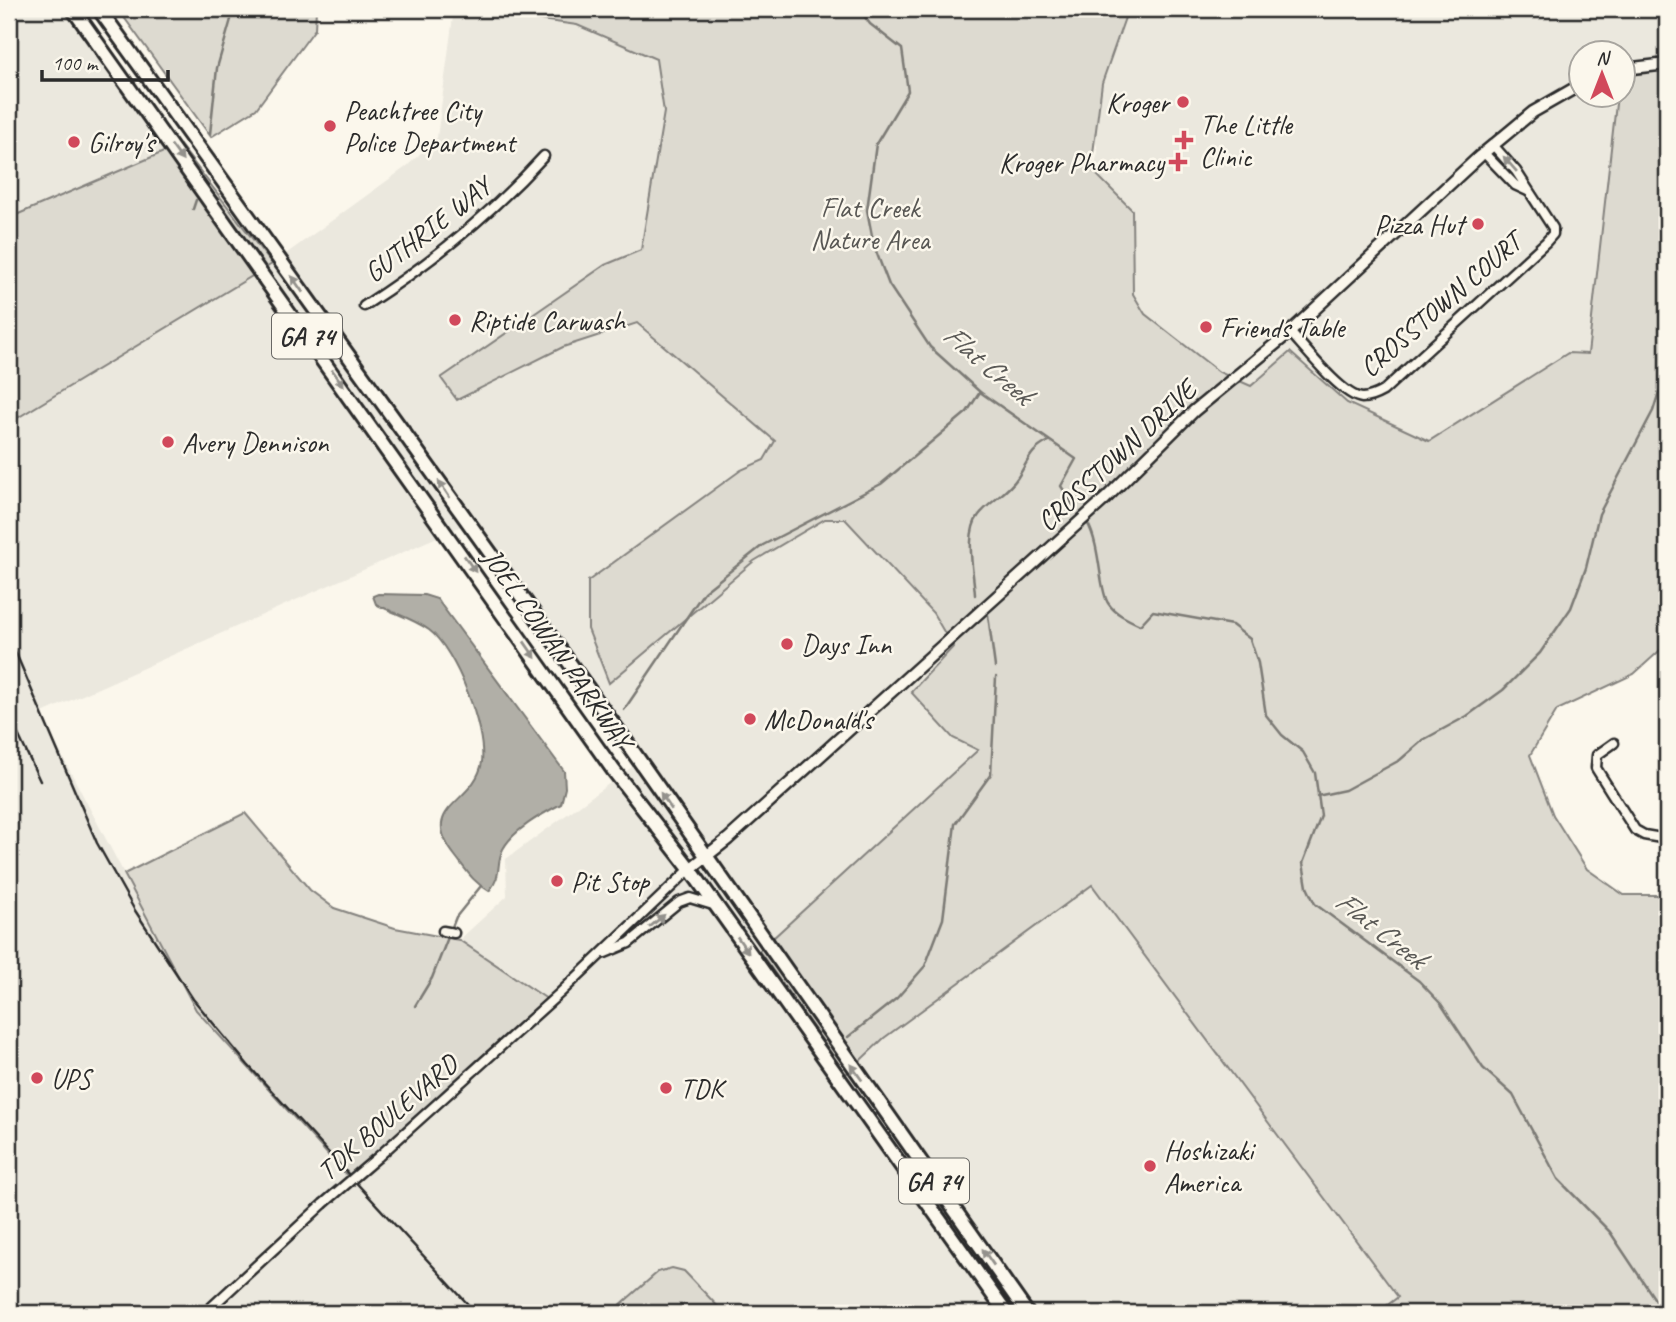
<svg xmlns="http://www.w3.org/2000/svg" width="1676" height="1322" viewBox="0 0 1676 1322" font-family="Caveat,sans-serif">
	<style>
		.built { fill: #ebe8de; fill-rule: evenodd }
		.green { fill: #dddad0; stroke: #84827e; stroke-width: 2 }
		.water { fill: #b1afa7; stroke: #7b7a75; stroke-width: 2 }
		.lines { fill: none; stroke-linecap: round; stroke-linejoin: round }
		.stream { stroke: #7b7a75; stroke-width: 2.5 }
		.minor-casing { stroke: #2b2b2b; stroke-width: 13 }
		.tertiary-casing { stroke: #2b2b2b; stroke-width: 15 }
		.primary-casing { stroke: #2b2b2b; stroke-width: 18 }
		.minor { stroke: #fbf7ec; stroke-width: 8 }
		.tertiary { stroke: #fbf7ec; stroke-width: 10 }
		.primary { stroke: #fbf7ec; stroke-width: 12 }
		.rail { stroke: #2b2b2b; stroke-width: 2.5 }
		.minor-bridge-casing { stroke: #2b2b2b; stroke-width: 13; stroke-linecap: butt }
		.minor-bridge { stroke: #fbf7ec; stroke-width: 8 }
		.oneway { fill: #93918c }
		.poi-dot { fill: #d1495b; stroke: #fbf7ec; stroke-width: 2.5 }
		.labels { text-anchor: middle; stroke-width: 5; stroke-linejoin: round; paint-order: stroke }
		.shield { fill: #fbf7ec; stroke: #696865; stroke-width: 2 }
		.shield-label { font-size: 26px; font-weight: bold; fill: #2b2b2b }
		.poi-label { font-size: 28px; fill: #2b2b2b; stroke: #fbf7ec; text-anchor: start }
		.park-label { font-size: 28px; fill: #585754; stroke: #fbf7ec }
		.street-label { font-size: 28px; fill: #2b2b2b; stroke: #fbf7ec }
		.water-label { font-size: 30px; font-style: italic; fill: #5a5956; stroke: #fbf7ec }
	</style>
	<rect width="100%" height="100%" fill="#fbf7ec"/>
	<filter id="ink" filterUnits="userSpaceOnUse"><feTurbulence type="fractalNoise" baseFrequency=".0143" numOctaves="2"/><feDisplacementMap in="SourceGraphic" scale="14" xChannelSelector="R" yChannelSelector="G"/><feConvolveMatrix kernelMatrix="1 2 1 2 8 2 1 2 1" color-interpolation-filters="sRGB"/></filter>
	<g filter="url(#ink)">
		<g class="built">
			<polygon points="9,9 79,9 180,145 9,218"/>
			<path d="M454,9L677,33L849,485L1025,706L759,952L846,1074L884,1038L1092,885L1398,1297L1377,1313H9V423L272,264L406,167L437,138ZM464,525L636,764L506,859L507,896L459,940L546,999L196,1010L40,714Z"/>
			<polygon points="1128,9 1667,9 1667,63 1624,73 1624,52 1582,52 1582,94 1617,95 1584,392 1433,459 1201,412 1084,209 1098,152 1095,138 1102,83"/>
		</g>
		<g class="green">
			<polygon points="118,9 316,9 315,29 256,109 211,137"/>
			<polygon points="461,9 1128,9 1102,83 1091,169 1132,210 1133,294 1145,314 1219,372 1251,386 1290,352 1347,403 1429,441 1568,353 1588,354 1617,95 1624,94 1624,73 1667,63 1667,644 1634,674 1557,710 1530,755 1553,815 1587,869 1624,895 1667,895 1667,1313 1377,1313 1398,1297 1092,885 884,1038 846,1074 759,951 978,750 953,738 911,692 953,647 933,613 845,519 825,519 754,561 609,683 588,629 588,581 741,470 764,460 775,441 637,323 563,347 457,400 441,378 605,265 641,250 664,112 656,59 577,25"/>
			<polygon points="180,145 272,264 9,423 9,218"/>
			<polygon points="245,813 310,890 334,908 395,928 459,940 547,999 351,1180 196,1010 124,874"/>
			<polygon points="672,1268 684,1271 724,1313 611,1313 658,1272"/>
		</g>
		<path class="water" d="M378,594L424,595L437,599L564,771L565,788L561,804C542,814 513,830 503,849C495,865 503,875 489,891C473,882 467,871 456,857C415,806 475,805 482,762C486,729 456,650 429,630C414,619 393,613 376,604L373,596Z"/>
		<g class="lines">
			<g class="stream">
				<polyline points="859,9 870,24 902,49 908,91 876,144 867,210 874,246 889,285 930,347 980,392 1076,459 1061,486 1075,508"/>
				<polyline points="210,134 217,68 234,9"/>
				<polyline points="193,209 196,200"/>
				<polyline points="1662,384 1667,366"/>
				<path d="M1087,522C1101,546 1099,590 1108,603C1115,614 1129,620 1140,625L1153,611L1232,625L1250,639L1258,663L1266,715L1282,735L1303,752L1315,773L1321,816L1303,863L1307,887L1315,904L1419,981L1441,1004L1483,1068L1513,1095L1558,1179L1610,1232L1664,1313"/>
				<path d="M975,595C974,574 964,533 979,515C990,501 1008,493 1018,477C1030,459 1028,452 1049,441"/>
				<polyline points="988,615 995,667"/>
				<polyline points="624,710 704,592 763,545 881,484 967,412 980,392"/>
				<polyline points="1317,796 1345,790 1400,760 1423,740 1467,716 1503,690 1540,653 1571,608 1586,568 1599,514 1653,411 1659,392"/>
				<polyline points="415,1006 432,978 456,917 481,886"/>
				<polyline points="848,1037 897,998 925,966 943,919 955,824 991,774 996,677"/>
			</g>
			<defs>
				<g id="minor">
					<polyline points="1484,153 1515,185 1528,191"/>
					<path d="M364,306C431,263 491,214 544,156"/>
					<path d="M1290,332C1304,347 1342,396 1362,398C1370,398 1376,395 1383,391L1546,242L1553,234V228L1516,171L1493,145"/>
					<polyline points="1614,743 1597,755 1596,768 1635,830 1644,835 1667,839"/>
					<polyline points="443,931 454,933"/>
					<polyline points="605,953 629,943 679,902 690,898 713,905"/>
					<polyline points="378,1157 560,993 690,869"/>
					<polyline points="205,1313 323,1204"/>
				</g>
				<g id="tertiary">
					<polyline points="1624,69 1667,64"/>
					<polyline points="690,869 728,839 1105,499 1194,411 1290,332 1480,156 1533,112 1582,84"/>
				</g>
				<g id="primary">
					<polyline points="73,9 614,771 690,869 1006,1313"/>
					<polyline points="99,9 627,743 1027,1313"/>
				</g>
			</defs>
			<use href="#minor" class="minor-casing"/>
			<use href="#tertiary" class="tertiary-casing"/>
			<use href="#primary" class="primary-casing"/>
			<use href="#minor" class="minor"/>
			<use href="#tertiary" class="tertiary"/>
			<use href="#primary" class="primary"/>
			<g class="rail">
				<polyline points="9,637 97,843 134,909 193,999 248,1065 476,1313"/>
				<polyline points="9,715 40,781"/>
			</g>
			<defs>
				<polyline id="minor-bridge" points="323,1204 378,1157"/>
			</defs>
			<use href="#minor-bridge" class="minor-bridge-casing"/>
			<use href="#minor-bridge" class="minor-bridge"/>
		</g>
		<defs><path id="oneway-solid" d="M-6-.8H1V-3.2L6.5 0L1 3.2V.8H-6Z" transform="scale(1.75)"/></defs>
		<g class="oneway">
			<use href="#oneway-solid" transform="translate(177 153) rotate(54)"/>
			<use href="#oneway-solid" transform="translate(1510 164) rotate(-131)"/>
			<use href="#oneway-solid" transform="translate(297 284) rotate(-125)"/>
			<use href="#oneway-solid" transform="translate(338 378) rotate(54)"/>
			<use href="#oneway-solid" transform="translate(444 489) rotate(-124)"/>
			<use href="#oneway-solid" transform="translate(470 564) rotate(55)"/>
			<use href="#oneway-solid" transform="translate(530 650) rotate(55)"/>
			<use href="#oneway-solid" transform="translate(666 801) rotate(-124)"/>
			<use href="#oneway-solid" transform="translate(657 921) rotate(-40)"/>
			<use href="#oneway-solid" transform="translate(743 945) rotate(55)"/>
			<use href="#oneway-solid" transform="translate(856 1072) rotate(-126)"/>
			<use href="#oneway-solid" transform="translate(988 1257) rotate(-125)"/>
		</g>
	</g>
	<g class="poi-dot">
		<circle cx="1183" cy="102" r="7"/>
		<circle cx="330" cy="126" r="7"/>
		<path d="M1180.5 129.5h7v7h7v7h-7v7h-7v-7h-7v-7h7z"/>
		<circle cx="74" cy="142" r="7"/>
		<path d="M1174.5 151.5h7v7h7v7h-7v7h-7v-7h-7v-7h7z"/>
		<circle cx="1478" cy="224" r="7"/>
		<circle cx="455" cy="320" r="7"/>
		<circle cx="1206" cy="327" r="7"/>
		<circle cx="168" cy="442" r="7"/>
		<circle cx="787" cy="644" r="7"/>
		<circle cx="750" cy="719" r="7"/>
		<circle cx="557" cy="881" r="7"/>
		<circle cx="37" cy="1078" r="7"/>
		<circle cx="666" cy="1088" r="7"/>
		<circle cx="1150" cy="1166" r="7"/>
	</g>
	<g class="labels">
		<g class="shield">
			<rect x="272" y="313.5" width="70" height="45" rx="5"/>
			<rect x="899" y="1158.5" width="70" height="45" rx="5"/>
		</g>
		<g class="shield-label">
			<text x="307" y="345">GA 74</text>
			<text x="934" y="1190">GA 74</text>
		</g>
		<g class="poi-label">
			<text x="1169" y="112" text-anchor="end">Kroger</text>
			<text x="344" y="120">Peachtree City<tspan x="344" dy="32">Police Department</tspan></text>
			<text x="1200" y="134">The Little<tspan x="1200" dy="32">Clinic</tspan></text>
			<text x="88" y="152">Gilroy's</text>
			<text x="1164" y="172" text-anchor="end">Kroger Pharmacy</text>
			<text x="1464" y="234" text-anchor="end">Pizza Hut</text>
			<text x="469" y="330">Riptide Carwash</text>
			<text x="1220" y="337">Friends Table</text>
			<text x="182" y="452">Avery Dennison</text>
			<text x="801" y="654">Days Inn</text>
			<text x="764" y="729">McDonald's</text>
			<text x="571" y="891">Pit Stop</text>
			<text x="51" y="1088">UPS</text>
			<text x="680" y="1098">TDK</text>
			<text x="1164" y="1160">Hoshizaki<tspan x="1164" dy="32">America</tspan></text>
		</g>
		<g class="park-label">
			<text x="870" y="217">Flat Creek<tspan x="870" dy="32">Nature Area</tspan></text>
		</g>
		<g class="street-label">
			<text transform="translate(427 229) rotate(-38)" y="10">GUTHRIE WAY</text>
			<text transform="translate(1440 304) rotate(-41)" y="10">CROSSTOWN COURT</text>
			<text transform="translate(1116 455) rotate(-43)" y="10">CROSSTOWN DRIVE</text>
			<text transform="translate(558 648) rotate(55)" y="10">JOEL COWAN PARKWAY</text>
			<text transform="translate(387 1117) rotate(-41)" y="10">TDK BOULEVARD</text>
		</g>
		<g class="water-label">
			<text transform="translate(988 364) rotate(40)" y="10">Flat Creek</text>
			<text transform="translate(1381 929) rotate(38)" y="10">Flat Creek</text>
		</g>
	</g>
	<rect width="1676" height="1322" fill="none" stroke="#fbf7ec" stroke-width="35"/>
	<rect x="18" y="18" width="1641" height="1287" fill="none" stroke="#2b2b2b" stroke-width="2.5" filter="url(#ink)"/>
	<g transform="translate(1602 74)"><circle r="33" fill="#fbf7ec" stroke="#a8a59f" stroke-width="2"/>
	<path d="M0-5L12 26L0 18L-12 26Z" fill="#d1495b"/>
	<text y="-10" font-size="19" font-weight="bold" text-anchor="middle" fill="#2b2b2b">N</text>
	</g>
	<path d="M42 70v10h126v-10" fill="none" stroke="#2b2b2b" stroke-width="3.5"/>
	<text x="52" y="70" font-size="21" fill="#2b2b2b" stroke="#fbf7ec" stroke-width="5" paint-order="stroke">100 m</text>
</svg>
